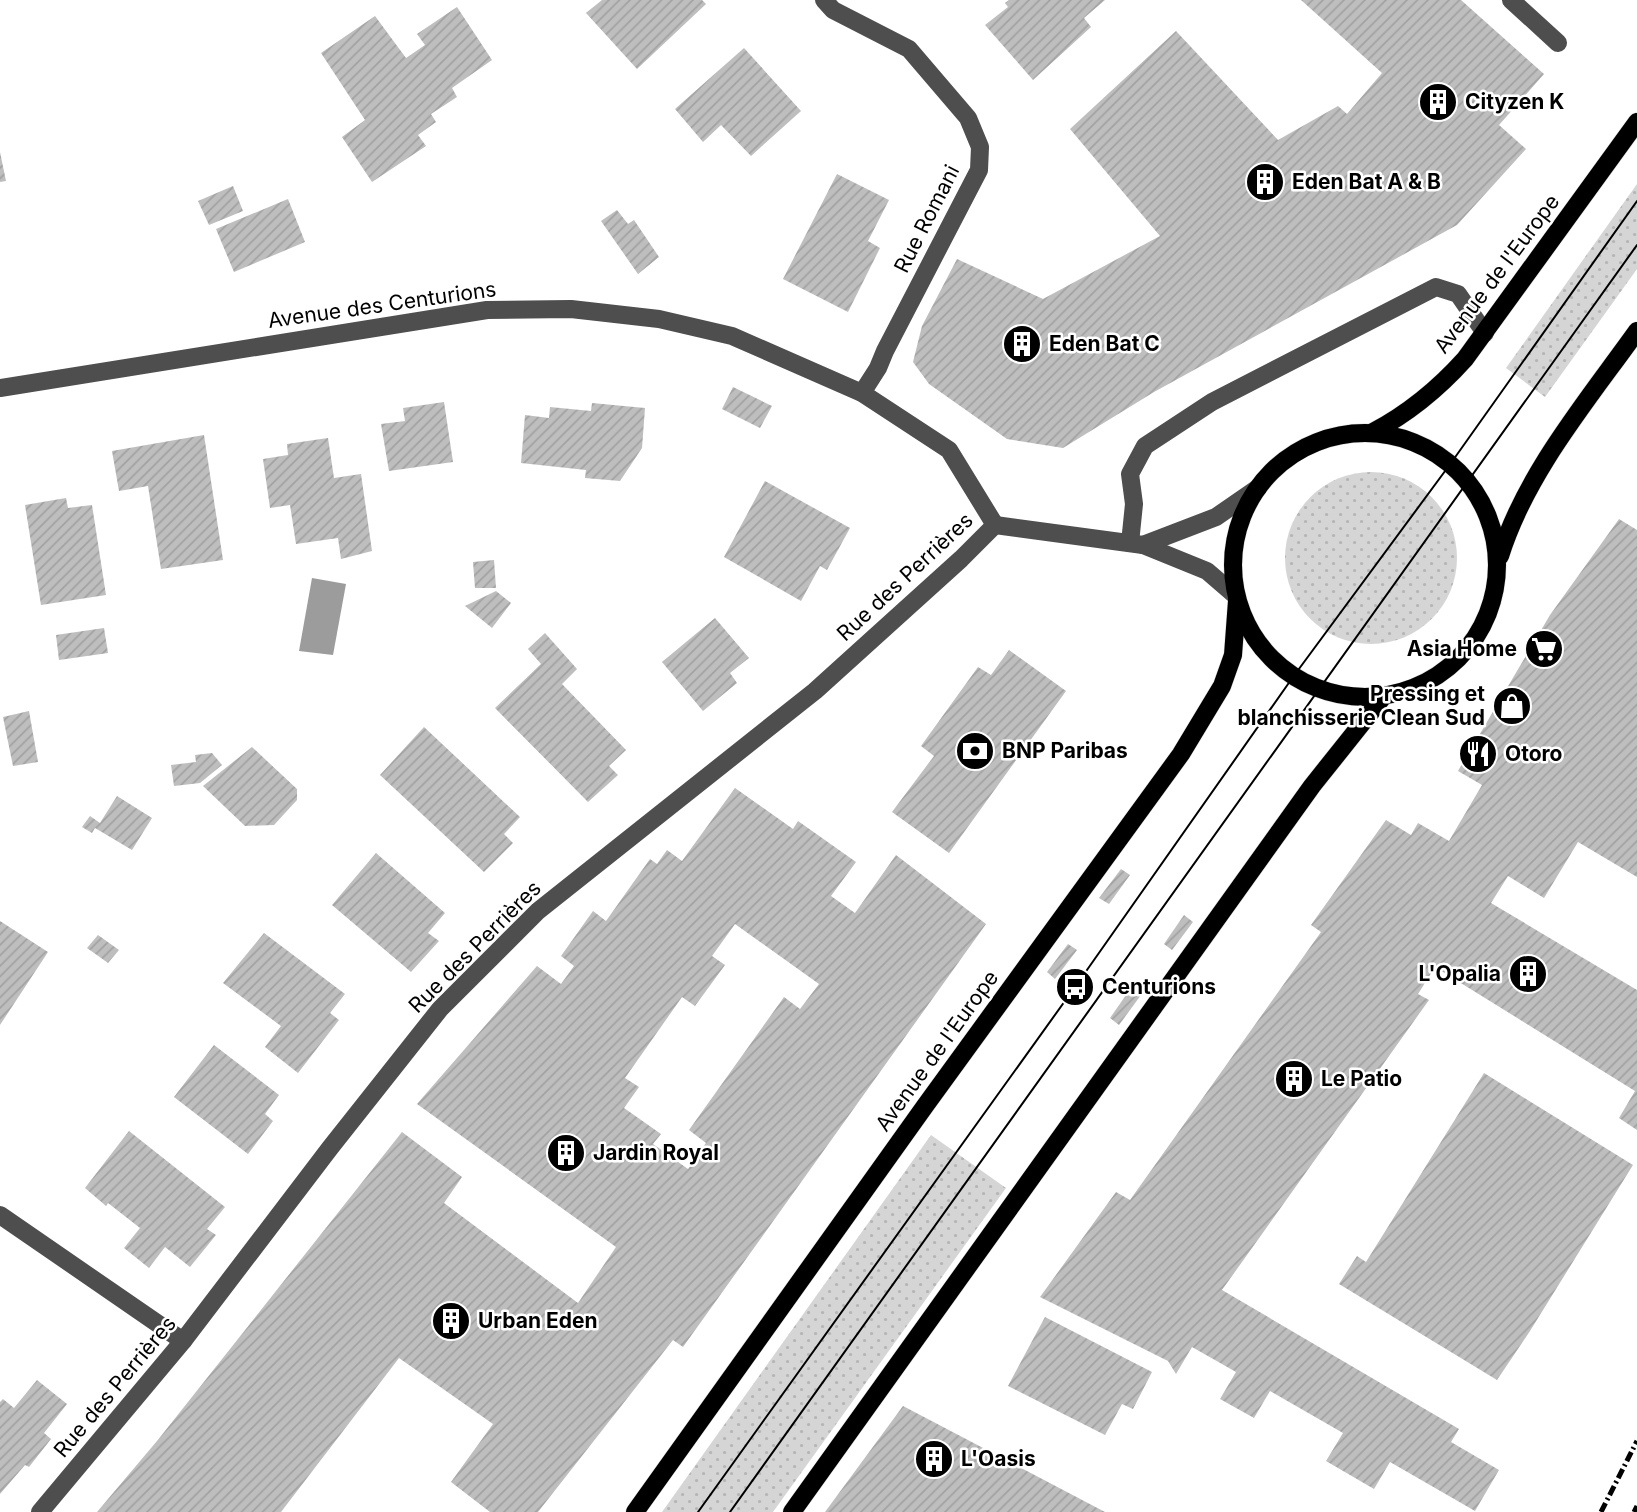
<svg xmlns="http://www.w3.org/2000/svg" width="1637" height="1512" viewBox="0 0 1637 1512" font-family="Inter,sans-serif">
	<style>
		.grass { fill: url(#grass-dots) }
		.water { fill: #9c9c9c }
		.building { fill: url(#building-hatch); fill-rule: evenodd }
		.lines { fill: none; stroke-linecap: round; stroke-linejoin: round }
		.major-casing { stroke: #dbdbdb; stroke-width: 19 }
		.minor { stroke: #4e4e4e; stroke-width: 18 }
		.major { stroke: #000; stroke-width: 18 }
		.tram { stroke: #000; stroke-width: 2 }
		.rail { stroke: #000; stroke-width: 5; stroke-dasharray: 10 3.5 2 3.5; stroke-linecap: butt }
		.labels { text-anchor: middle; stroke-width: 5; stroke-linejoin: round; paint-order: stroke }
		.poi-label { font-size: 21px; font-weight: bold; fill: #000; stroke: #fff; text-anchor: start }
		.street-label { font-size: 21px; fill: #000; stroke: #fff }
	</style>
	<defs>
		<pattern id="grass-dots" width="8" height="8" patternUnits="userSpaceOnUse" patternTransform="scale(1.75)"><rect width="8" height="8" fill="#d5d5d5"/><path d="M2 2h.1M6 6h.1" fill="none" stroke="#b5b5b5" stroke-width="1.8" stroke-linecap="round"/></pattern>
		<pattern id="building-hatch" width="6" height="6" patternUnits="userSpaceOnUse" patternTransform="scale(1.75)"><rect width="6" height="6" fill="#bebebe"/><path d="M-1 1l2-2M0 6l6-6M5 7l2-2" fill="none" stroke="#a2a2a2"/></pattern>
	</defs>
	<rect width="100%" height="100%" fill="#fff"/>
	<g class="grass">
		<polygon points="1637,184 1637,269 1545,397 1506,368"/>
		<circle cx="1371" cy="558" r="86"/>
		<polygon points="931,1135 1006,1188 773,1512 662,1512"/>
	</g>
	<polygon class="water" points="312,578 346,584 333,655 299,651"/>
	<g class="building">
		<polygon points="602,0 702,0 706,4 637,69 586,13"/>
		<polygon points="1009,0 1105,0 1084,18 1091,27 1033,80 985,25 1008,7 1005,3"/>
		<polygon points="1301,0 1461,0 1544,74 1499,125 1526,149 1457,225 1154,392 1063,448 1007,439 929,384 913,362 922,326 957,259 1043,299 1160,236 1070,129 1176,31 1278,140 1338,106 1347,114 1382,73"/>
		<polygon points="457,7 492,60 452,88 457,97 431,114 436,122 418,135 426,146 372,182 342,137 365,120 321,53 375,16 406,58 425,45 417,34"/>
		<polygon points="744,48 801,111 751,156 721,125 703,142 675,109"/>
		<polygon points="0,152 6,181 0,182"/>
		<polygon points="837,174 889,200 868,241 880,248 848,312 783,279"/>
		<polygon points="233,186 243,211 209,225 198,201"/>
		<polygon points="288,199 305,242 234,272 216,229"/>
		<polygon points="617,210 628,224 634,220 659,257 638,274 601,221"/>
		<polygon points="733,387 772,406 760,428 722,409"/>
		<polygon points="444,402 453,462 389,471 381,424 405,421 403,408"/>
		<polygon points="592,403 645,408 642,448 620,481 585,478 586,470 521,463 525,415 549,418 550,407 591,411"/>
		<polygon points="204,435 223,560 161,569 148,486 119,491 112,451"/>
		<polygon points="328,438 334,478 361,474 372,551 341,559 338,538 296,544 290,505 270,508 263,459 288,455 287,444"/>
		<polygon points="765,481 850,528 827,570 820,566 801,601 724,557"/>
		<polygon points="66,498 68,508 92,505 106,595 41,605 25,505"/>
		<polygon points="1619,519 1637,530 1637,877 1578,842 1544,898 1508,876 1491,903 1637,990 1637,1130 1619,1118 1635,1091 1435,967 1418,994 1429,1000 1222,1290 1459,1429 1451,1442 1499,1470 1475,1511 1390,1462 1374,1489 1326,1461 1343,1433 1270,1391 1254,1418 1220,1399 1236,1372 1192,1347 1176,1374 1168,1361 1040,1297 1116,1192 1130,1200 1321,932 1311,925 1386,820 1411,835 1418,823 1449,841 1482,785 1458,771 1550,615"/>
		<polygon points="494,560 496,588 475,588 473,562"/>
		<polygon points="496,591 511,603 492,628 465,606"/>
		<polygon points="715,618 749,658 730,673 737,683 703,711 662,662"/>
		<polygon points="104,628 108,653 59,660 56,635"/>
		<polygon points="545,633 577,669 562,684 626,750 609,766 618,775 588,802 495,708 541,664 528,649"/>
		<polygon points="1009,650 1066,691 949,853 892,812 934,756 921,746 978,667 991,675"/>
		<polygon points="29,711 38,762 13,766 3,717"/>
		<polygon points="424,727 520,817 504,834 513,843 484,872 380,775"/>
		<polygon points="252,747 297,789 297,800 274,825 245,826 203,786"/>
		<polygon points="212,753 222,765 200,783 174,786 171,765 196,762 195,755"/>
		<path d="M735,788L793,829L798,821L856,862L831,896L855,913L896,855L986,924L683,1347L673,1340L538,1512H490L451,1482L493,1424L399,1358L281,1512H97L157,1441L402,1132L462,1177L444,1203L578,1303L616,1247L417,1104L537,966L561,984L574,966L561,956L593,911L606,921L650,859L657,864L667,850L682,861ZM735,924L819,984L800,1009L784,997L689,1130L706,1143L688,1169L653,1144L661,1134L624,1108L639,1087L625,1078L682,997L695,1006L725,965L712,956Z"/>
		<polygon points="117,796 152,818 132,850 95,828 92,833 82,827 90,816 100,823"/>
		<polygon points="376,853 445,913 428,933 439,941 411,972 332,905"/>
		<polygon points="1121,869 1130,875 1109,904 1099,898"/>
		<polygon points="1184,915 1193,922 1172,950 1164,944"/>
		<polygon points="0,921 48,952 0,1025"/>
		<polygon points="264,933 345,994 330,1013 339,1020 298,1073 265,1047 281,1026 223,983"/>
		<polygon points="98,935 119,950 108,963 87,948"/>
		<polygon points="1068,944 1077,950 1055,979 1047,972"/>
		<polygon points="1131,988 1141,995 1119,1025 1110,1018"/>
		<polygon points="214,1045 279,1095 265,1114 273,1121 248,1154 174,1097"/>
		<polygon points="1484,1073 1633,1165 1530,1331 1497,1380 1339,1284 1357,1256 1366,1262"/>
		<polygon points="129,1131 225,1207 207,1229 216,1235 190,1267 165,1247 149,1268 124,1248 140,1228 108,1203 106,1206 85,1188"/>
		<polygon points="1045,1317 1152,1372 1133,1409 1122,1404 1105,1435 1008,1386"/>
		<polygon points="37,1380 67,1404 44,1433 51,1439 29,1467 25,1465 0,1494 0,1402 3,1399 14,1408"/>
		<polygon points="903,1406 1105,1512 825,1512"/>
	</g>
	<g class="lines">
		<defs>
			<g id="major">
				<path d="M1373,432C1409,413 1438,389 1465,359L1637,122"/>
				<circle cx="1365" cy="565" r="132"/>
				<path d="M1500,556C1526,473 1587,401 1637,331"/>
				<polyline points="635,1512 925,1106 1181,754 1222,686 1233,655 1237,601"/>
				<polyline points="792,1512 1312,786 1383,697"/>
			</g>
		</defs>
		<use href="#major" class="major-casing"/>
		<g class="minor">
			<polyline points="824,0 833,10 909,49 968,118 980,147 979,170 885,351 878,368 862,393"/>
			<polyline points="1511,0 1558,43"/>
			<polyline points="0,388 487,310 571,309 659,319 732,336 862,393 949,450 995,525"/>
			<polyline points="995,525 1143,545 1207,571 1236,596"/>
			<polyline points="1130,543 1134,504 1130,474 1145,446 1212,402 1436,287 1458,294 1485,333"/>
			<polyline points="1143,545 1216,517 1258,488"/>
			<polyline points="0,1215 183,1341"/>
			<polyline points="40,1512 183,1341 330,1148 440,1009 538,911 815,691 961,559 995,525"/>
		</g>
		<use href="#major" class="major"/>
		<g class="tram">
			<polyline points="698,1512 1075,987 1293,677 1451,463 1637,201"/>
			<polyline points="730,1512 1637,245"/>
		</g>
		<g class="rail">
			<polyline points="1601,1512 1637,1441"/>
			<polyline points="1634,1512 1637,1506"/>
		</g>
	</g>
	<defs>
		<symbol id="building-disc" viewBox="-11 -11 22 22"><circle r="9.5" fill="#000" stroke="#fff"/><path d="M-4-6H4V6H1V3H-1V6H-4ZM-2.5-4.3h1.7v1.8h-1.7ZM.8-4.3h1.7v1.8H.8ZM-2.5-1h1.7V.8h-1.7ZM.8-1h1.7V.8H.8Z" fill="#fff"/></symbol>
		<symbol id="supermarket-disc" viewBox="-11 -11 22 22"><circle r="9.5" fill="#000" stroke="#fff"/><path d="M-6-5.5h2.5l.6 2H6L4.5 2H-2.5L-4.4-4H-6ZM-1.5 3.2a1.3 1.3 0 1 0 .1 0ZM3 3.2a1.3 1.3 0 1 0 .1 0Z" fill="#fff"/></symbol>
		<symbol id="shop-disc" viewBox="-11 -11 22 22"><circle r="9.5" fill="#000" stroke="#fff"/><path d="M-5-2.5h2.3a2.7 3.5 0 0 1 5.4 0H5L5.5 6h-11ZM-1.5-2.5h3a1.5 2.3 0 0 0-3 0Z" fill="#fff"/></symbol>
		<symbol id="bank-disc" viewBox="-11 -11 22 22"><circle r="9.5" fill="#000" stroke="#fff"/><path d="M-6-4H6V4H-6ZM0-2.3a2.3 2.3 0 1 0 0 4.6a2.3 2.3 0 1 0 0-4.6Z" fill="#fff"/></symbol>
		<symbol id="restaurant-disc" viewBox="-11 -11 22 22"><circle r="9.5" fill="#000" stroke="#fff"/><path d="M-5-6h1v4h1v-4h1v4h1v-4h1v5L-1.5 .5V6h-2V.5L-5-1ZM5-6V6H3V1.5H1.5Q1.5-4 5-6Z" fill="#fff"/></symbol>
		<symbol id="bus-disc" viewBox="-11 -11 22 22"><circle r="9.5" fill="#000" stroke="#fff"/><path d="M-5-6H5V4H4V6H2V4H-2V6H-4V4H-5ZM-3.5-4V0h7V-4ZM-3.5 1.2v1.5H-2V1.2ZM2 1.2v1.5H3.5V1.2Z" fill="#fff"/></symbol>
	</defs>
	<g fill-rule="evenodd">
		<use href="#building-disc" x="1416" y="80" width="44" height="44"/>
		<use href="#building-disc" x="1243" y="160" width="44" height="44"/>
		<use href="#building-disc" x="1000" y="322" width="44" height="44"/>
		<use href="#supermarket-disc" x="1522" y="627" width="44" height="44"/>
		<use href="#shop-disc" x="1490" y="684" width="44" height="44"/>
		<use href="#bank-disc" x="953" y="729" width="44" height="44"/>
		<use href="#restaurant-disc" x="1456" y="732" width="44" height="44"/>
		<use href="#building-disc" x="1506" y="952" width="44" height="44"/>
		<use href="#bus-disc" x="1053" y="965" width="44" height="44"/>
		<use href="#building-disc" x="1272" y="1057" width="44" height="44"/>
		<use href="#building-disc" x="544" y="1131" width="44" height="44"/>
		<use href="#building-disc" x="429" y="1299" width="44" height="44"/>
		<use href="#building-disc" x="912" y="1437" width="44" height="44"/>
	</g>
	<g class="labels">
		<g class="poi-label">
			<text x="1465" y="109">Cityzen K</text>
			<text x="1292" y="189">Eden Bat A &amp; B</text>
			<text x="1049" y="351">Eden Bat C</text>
			<text x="1517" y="656" text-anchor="end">Asia Home</text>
			<text x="1485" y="701" text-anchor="end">Pressing et<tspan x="1485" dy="24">blanchisserie Clean Sud</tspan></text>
			<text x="1002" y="758">BNP Paribas</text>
			<text x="1505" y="761">Otoro</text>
			<text x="1501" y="981" text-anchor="end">L'Opalia</text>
			<text x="1102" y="994">Centurions</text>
			<text x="1321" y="1086">Le Patio</text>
			<text x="593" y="1160">Jardin Royal</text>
			<text x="478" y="1328">Urban Eden</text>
			<text x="961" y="1466">L'Oasis</text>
		</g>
		<g class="street-label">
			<text transform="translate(927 219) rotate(-63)" y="7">Rue Romani</text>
			<text transform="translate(1497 274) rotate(-53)" y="7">Avenue de l'Europe</text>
			<text transform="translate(382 305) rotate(-8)" y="7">Avenue des Centurions</text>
			<text transform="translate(905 577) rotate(-43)" y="7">Rue des Perrières</text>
			<text transform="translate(475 947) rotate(-45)" y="7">Rue des Perrières</text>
			<text transform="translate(937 1051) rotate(-54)" y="7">Avenue de l'Europe</text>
			<text transform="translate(115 1387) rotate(-50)" y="7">Rue des Perrières</text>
		</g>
	</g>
</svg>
